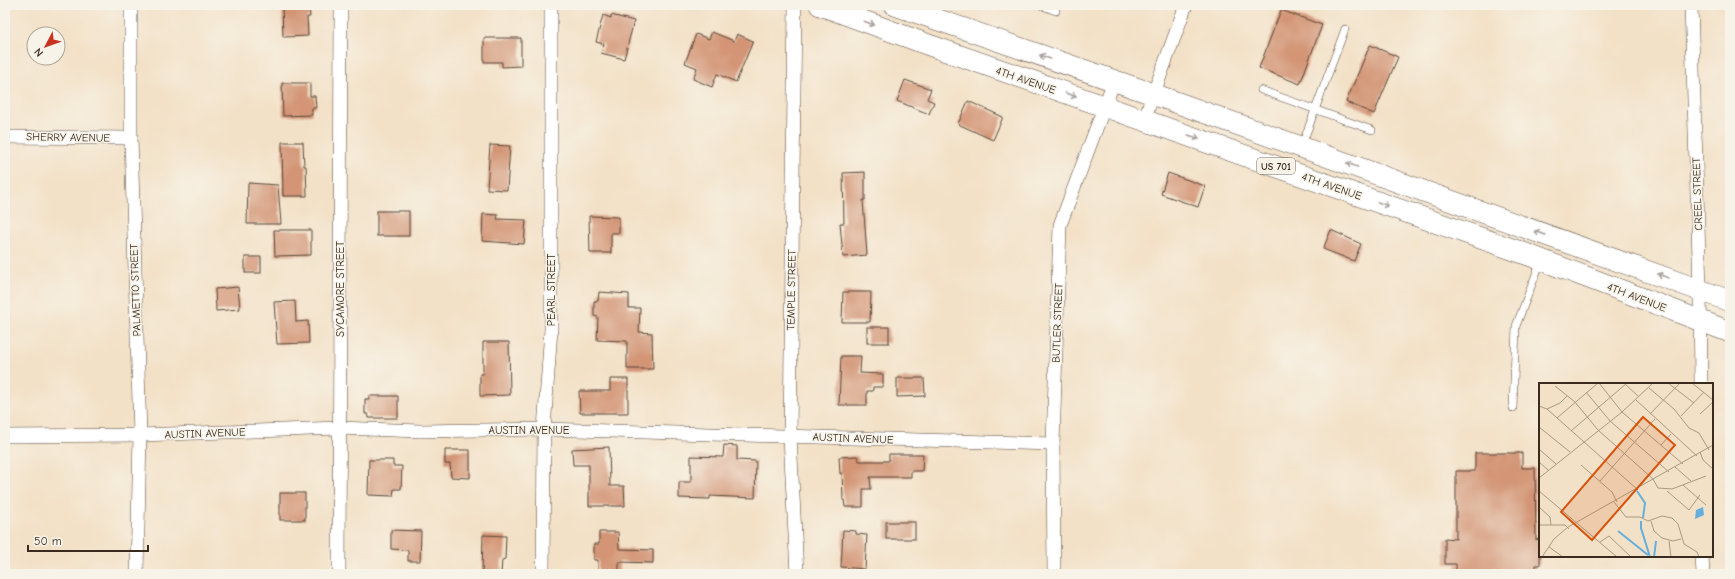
<svg xmlns="http://www.w3.org/2000/svg" width="1735" height="579" viewBox="0 0 1735 579" font-family="'Comic Neue',sans-serif">
	<style>
		.building { fill: #d39576 }
		.lines { fill: none; stroke-linecap: round; stroke-linejoin: round }
		.service-casing { stroke: #574537; stroke-width: 8 }
		.minor-casing { stroke: #574537; stroke-width: 14 }
		.primary-casing { stroke: #574537; stroke-width: 22 }
		.service { stroke: #fff; stroke-width: 7 }
		.minor { stroke: #fff; stroke-width: 13 }
		.primary { stroke: #fff; stroke-width: 21 }
		.oneway { stroke: #a79f9a }
		.labels { text-anchor: middle; stroke-width: 3; stroke-linejoin: round; paint-order: stroke }
		.shield { fill: #f7f3e8; stroke: #73665b; stroke-width: 1 }
		.shield-label { font-size: 10px; font-weight: bold; fill: #3b2a1e }
		.street-label { font-size: 11px; fill: #3b2a1e; stroke: #f7f3e8 }
		.inset-river { fill: none; stroke: #64afdc; stroke-width: 2 }
		.inset-road { fill: none; stroke: #a99883; stroke-width: 1 }
		.view { fill: #d7540e; fill-opacity: 0.15; stroke: #d7540e; stroke-width: 2 }
		.inset-edge { fill: none; stroke: #3b2a1e; stroke-width: 2 }
	</style>
	<rect width="100%" height="100%" fill="#f7f3e8"/>
	<filter id="ink" filterUnits="userSpaceOnUse"><feTurbulence type="fractalNoise" baseFrequency=".025" numOctaves="2"/><feDisplacementMap in="SourceGraphic" scale="8" xChannelSelector="R" yChannelSelector="G"/><feConvolveMatrix kernelMatrix="1 2 1 2 8 2 1 2 1" color-interpolation-filters="sRGB"/></filter>
	<filter id="wash" filterUnits="userSpaceOnUse"><feTurbulence type="fractalNoise" baseFrequency=".012" numOctaves="4" result="noise"/><feDisplacementMap in="SourceGraphic" scale="16" xChannelSelector="R" yChannelSelector="G"/><feGaussianBlur stdDeviation="0.9" result="paint"/><feColorMatrix in="noise" values="0 0 0 0 0 0 0 0 0 0 0 0 0 0 0 0 0 1.4 0 .05"/><feComposite in="paint" operator="in"/></filter>
	<g filter="url(#wash)">
		<rect width="100%" height="100%" fill="#f3e1c7"/>
		<g id="blocks">
			<g class="building">
				<polygon points="282,5 309,5 310,17 307,17 308,36 283,37"/>
				<polygon points="1281,10 1322,25 1300,84 1259,68"/>
				<polygon points="603,15 611,18 611,15 634,21 624,59 601,53 604,44 596,42"/>
				<polygon points="712,32 734,41 737,34 753,41 736,82 717,74 712,87 693,79 697,68 685,63 696,34 709,39"/>
				<polygon points="484,38 521,38 521,66 502,67 502,62 484,62"/>
				<polygon points="1370,45 1398,57 1374,114 1346,102"/>
				<polygon points="905,80 931,89 927,99 934,102 929,114 897,101"/>
				<polygon points="282,83 310,83 310,96 315,96 316,108 312,108 312,115 283,116"/>
				<polygon points="968,101 1003,117 993,140 958,124"/>
				<polygon points="282,142 303,142 304,166 306,166 307,196 283,196"/>
				<polygon points="490,145 510,146 507,190 487,189"/>
				<polygon points="865,172 865,200 863,200 867,255 843,257 840,223 844,223 843,173"/>
				<polygon points="1168,173 1205,186 1198,207 1161,194"/>
				<polygon points="248,183 278,185 281,224 247,224"/>
				<rect x="377" y="211" width="32" height="25"/>
				<polygon points="483,214 498,215 497,219 526,220 524,244 482,241"/>
				<polygon points="589,216 619,217 619,233 611,233 611,253 590,253"/>
				<polygon points="274,230 311,230 311,255 275,256"/>
				<polygon points="1331,230 1361,244 1354,261 1323,249"/>
				<rect x="245" y="257" width="16" height="16"/>
				<polygon points="238,287 240,309 216,311 215,289"/>
				<polygon points="599,292 629,294 629,308 640,308 639,332 652,333 653,369 627,369 627,341 597,340 598,317 594,316 594,301 598,301"/>
				<polygon points="843,292 871,292 870,322 842,322"/>
				<polygon points="295,301 296,322 308,321 309,343 277,344 274,302"/>
				<rect x="867" y="327" width="22" height="16"/>
				<polygon points="483,342 509,342 510,395 480,396 480,374 483,374"/>
				<polygon points="841,356 861,356 860,373 883,374 883,387 873,387 873,391 867,391 867,405 839,405"/>
				<polygon points="897,378 924,378 925,396 897,397"/>
				<polygon points="610,379 628,379 628,413 580,413 579,391 610,391"/>
				<polygon points="369,396 398,396 398,418 369,418 368,414 365,414 365,399 369,399"/>
				<polygon points="724,445 737,446 737,460 756,461 755,498 710,496 710,499 679,498 679,482 691,482 691,456 723,457"/>
				<polygon points="609,447 610,486 624,486 625,506 589,506 589,465 573,465 572,449"/>
				<polygon points="445,450 470,450 470,478 451,477 450,464 445,464"/>
				<polygon points="1475,453 1522,453 1522,468 1535,468 1536,540 1540,539 1540,565 1536,565 1536,574 1456,574 1456,564 1445,564 1445,538 1456,539 1456,471 1475,471"/>
				<polygon points="889,454 923,454 922,471 911,471 911,477 870,477 871,489 863,489 863,507 845,507 844,500 843,500 842,473 840,474 839,457 857,456 859,461 889,461"/>
				<polygon points="369,460 393,460 393,466 402,466 401,489 394,489 393,496 368,495"/>
				<rect x="280" y="493" width="25" height="27"/>
				<rect x="886" y="522" width="29" height="17"/>
				<polygon points="391,530 421,531 420,561 408,561 408,550 391,549"/>
				<polygon points="843,530 856,531 856,534 867,535 865,569 841,567"/>
				<polygon points="599,532 618,532 619,549 653,550 653,563 619,562 619,573 598,574 598,560 594,560 594,544 599,544"/>
				<polygon points="483,535 506,536 505,559 502,560 501,574 482,574"/>
			</g>
		</g>
	</g>
	<g filter="url(#ink)">
		<use href="#blocks" fill-opacity="0" stroke="#574537" stroke-width="1"/>
		<g class="lines">
			<defs>
				<g id="service">
					<polyline points="1040,5 1056,11"/>
					<polyline points="1261,90 1372,130"/>
					<polyline points="1302,145 1345,29"/>
					<polyline points="1513,408 1516,326 1541,261"/>
				</g>
				<g id="minor">
					<polyline points="131,5 131,138 140,435 137,574"/>
					<polyline points="795,5 790,437 797,574"/>
					<polyline points="1691,5 1700,289 1701,384"/>
					<polyline points="1144,120 1186,5"/>
					<polyline points="5,137 131,138"/>
					<polyline points="5,436 140,435 339,428 420,431 544,429 1053,444"/>
					<polyline points="1702,556 1703,574"/>
					<polyline points="339,574 341,5"/>
					<polyline points="543,574 544,429 551,329 551,5"/>
					<polyline points="1054,574 1053,444 1060,225 1114,81"/>
				</g>
				<g id="primary">
					<polyline points="820,5 929,45 1526,254 1730,332"/>
					<polyline points="895,5 1153,94 1730,301"/>
				</g>
			</defs>
			<use href="#service" class="service-casing"/>
			<use href="#minor" class="minor-casing"/>
			<use href="#primary" class="primary-casing"/>
			<use href="#service" class="service"/>
			<use href="#minor" class="minor"/>
			<use href="#primary" class="primary"/>
		</g>
		<defs><path id="oneway-shaft" d="M-6 0H5M1.5-3L5.5 0L1.5 3" fill="none" stroke-width="1.6" stroke-linecap="round" stroke-linejoin="round"/></defs>
		<g class="oneway">
			<use href="#oneway-shaft" transform="translate(869 23) rotate(20)"/>
			<use href="#oneway-shaft" transform="translate(1045 57) rotate(-161)"/>
			<use href="#oneway-shaft" transform="translate(1071 95) rotate(19)"/>
			<use href="#oneway-shaft" transform="translate(1194 137) rotate(19)"/>
			<use href="#oneway-shaft" transform="translate(1352 165) rotate(-160)"/>
			<use href="#oneway-shaft" transform="translate(1383 204) rotate(19)"/>
			<use href="#oneway-shaft" transform="translate(1540 233) rotate(-160)"/>
			<use href="#oneway-shaft" transform="translate(1663 276) rotate(-160)"/>
		</g>
	</g>
	<g class="labels">
		<rect class="shield" x="1257" y="158" width="38" height="16" rx="3"/>
		<g class="shield-label">
			<text x="1276" y="170">US 701</text>
		</g>
		<g class="street-label">
			<text transform="translate(1026 80) rotate(19)" y="4">4TH AVENUE</text>
			<text transform="translate(68 137) rotate(1)" y="4">SHERRY AVENUE</text>
			<text transform="translate(1332 186) rotate(19)" y="4">4TH AVENUE</text>
			<text transform="translate(1697 194) rotate(-92)" y="4">CREEL STREET</text>
			<text transform="translate(340 289) rotate(-90)" y="4">SYCAMORE STREET</text>
			<text transform="translate(135 290) rotate(-92)" y="4">PALMETTO STREET</text>
			<text transform="translate(551 290) rotate(-90)" y="4">PEARL STREET</text>
			<text transform="translate(791 290) rotate(-89)" y="4">TEMPLE STREET</text>
			<text transform="translate(1637 297) rotate(21)" y="4">4TH AVENUE</text>
			<text transform="translate(1057 323) rotate(-88)" y="4">BUTLER STREET</text>
			<text x="529" y="434">AUSTIN AVENUE</text>
			<text transform="translate(205 433) rotate(-2)" y="4">AUSTIN AVENUE</text>
			<text transform="translate(853 438) rotate(2)" y="4">AUSTIN AVENUE</text>
		</g>
	</g>
	<g transform="translate(1539 383)">
		<rect width="174" height="174" fill="#f3e1c7"/>
		<path d="M164,124L165,132L156,136L157,127Z" fill="#64afdc"/>
		<path class="inset-river" d="M98,108L106,120L104,135M102,138V145L111,174M79,148L109,172M115,174L117,158"/>
		<path class="inset-road" d="M60,0L83,29L144,81M85,0L100,14M129,0L155,20M153,0L174,17M16,3L36,19L59,47L114,96L119,105L133,106L167,93M110,5L135,26L150,45L160,50L170,67M47,9L71,38L130,89M97,17L158,73M0,23L8,26L99,107M8,26L21,20L28,13M111,31L141,0M161,31L174,19M142,33L165,9M18,35L59,0M0,44L31,69M32,48L88,0M122,62L132,51M0,66L17,81M161,69L164,77L174,86M0,79L9,87M42,82L73,109L78,119M136,84L152,98M0,95L83,29L114,0M61,98L116,36M144,102L167,122M0,108L78,174M128,108L150,127L161,112M75,119L87,134H101L109,138L123,133L133,135L139,141L145,161L158,169L160,174M0,124L11,134L12,142M112,138L115,148L123,155L134,158L142,156M0,142H26L30,146M130,158L132,174M61,159L70,153L92,174M10,164L24,174M3,174L15,156L29,144L174,62"/>
		<path class="view" d="M104,34L136,62L53,157L22,129Z"/>
		<rect width="174" height="174" class="inset-edge"/>
	</g>
	<rect width="1735" height="579" fill="none" stroke="#f7f3e8" stroke-width="20"/>
	<g transform="translate(46 46) rotate(229)"><circle r="19" fill="#f7f3e8" stroke="#aca397"/>
	<path d="M0-3L7 15L0 10L-7 15Z" fill="#c8321e"/>
	<text y="-6" font-size="11" font-weight="bold" text-anchor="middle" fill="#3b2a1e">N</text>
	</g>
	<path d="M28 545v6h120v-6" fill="none" stroke="#3b2a1e" stroke-width="2"/>
	<text x="34" y="545" font-size="12" fill="#3b2a1e" stroke="#f7f3e8" stroke-width="3" paint-order="stroke">50 m</text>
</svg>
